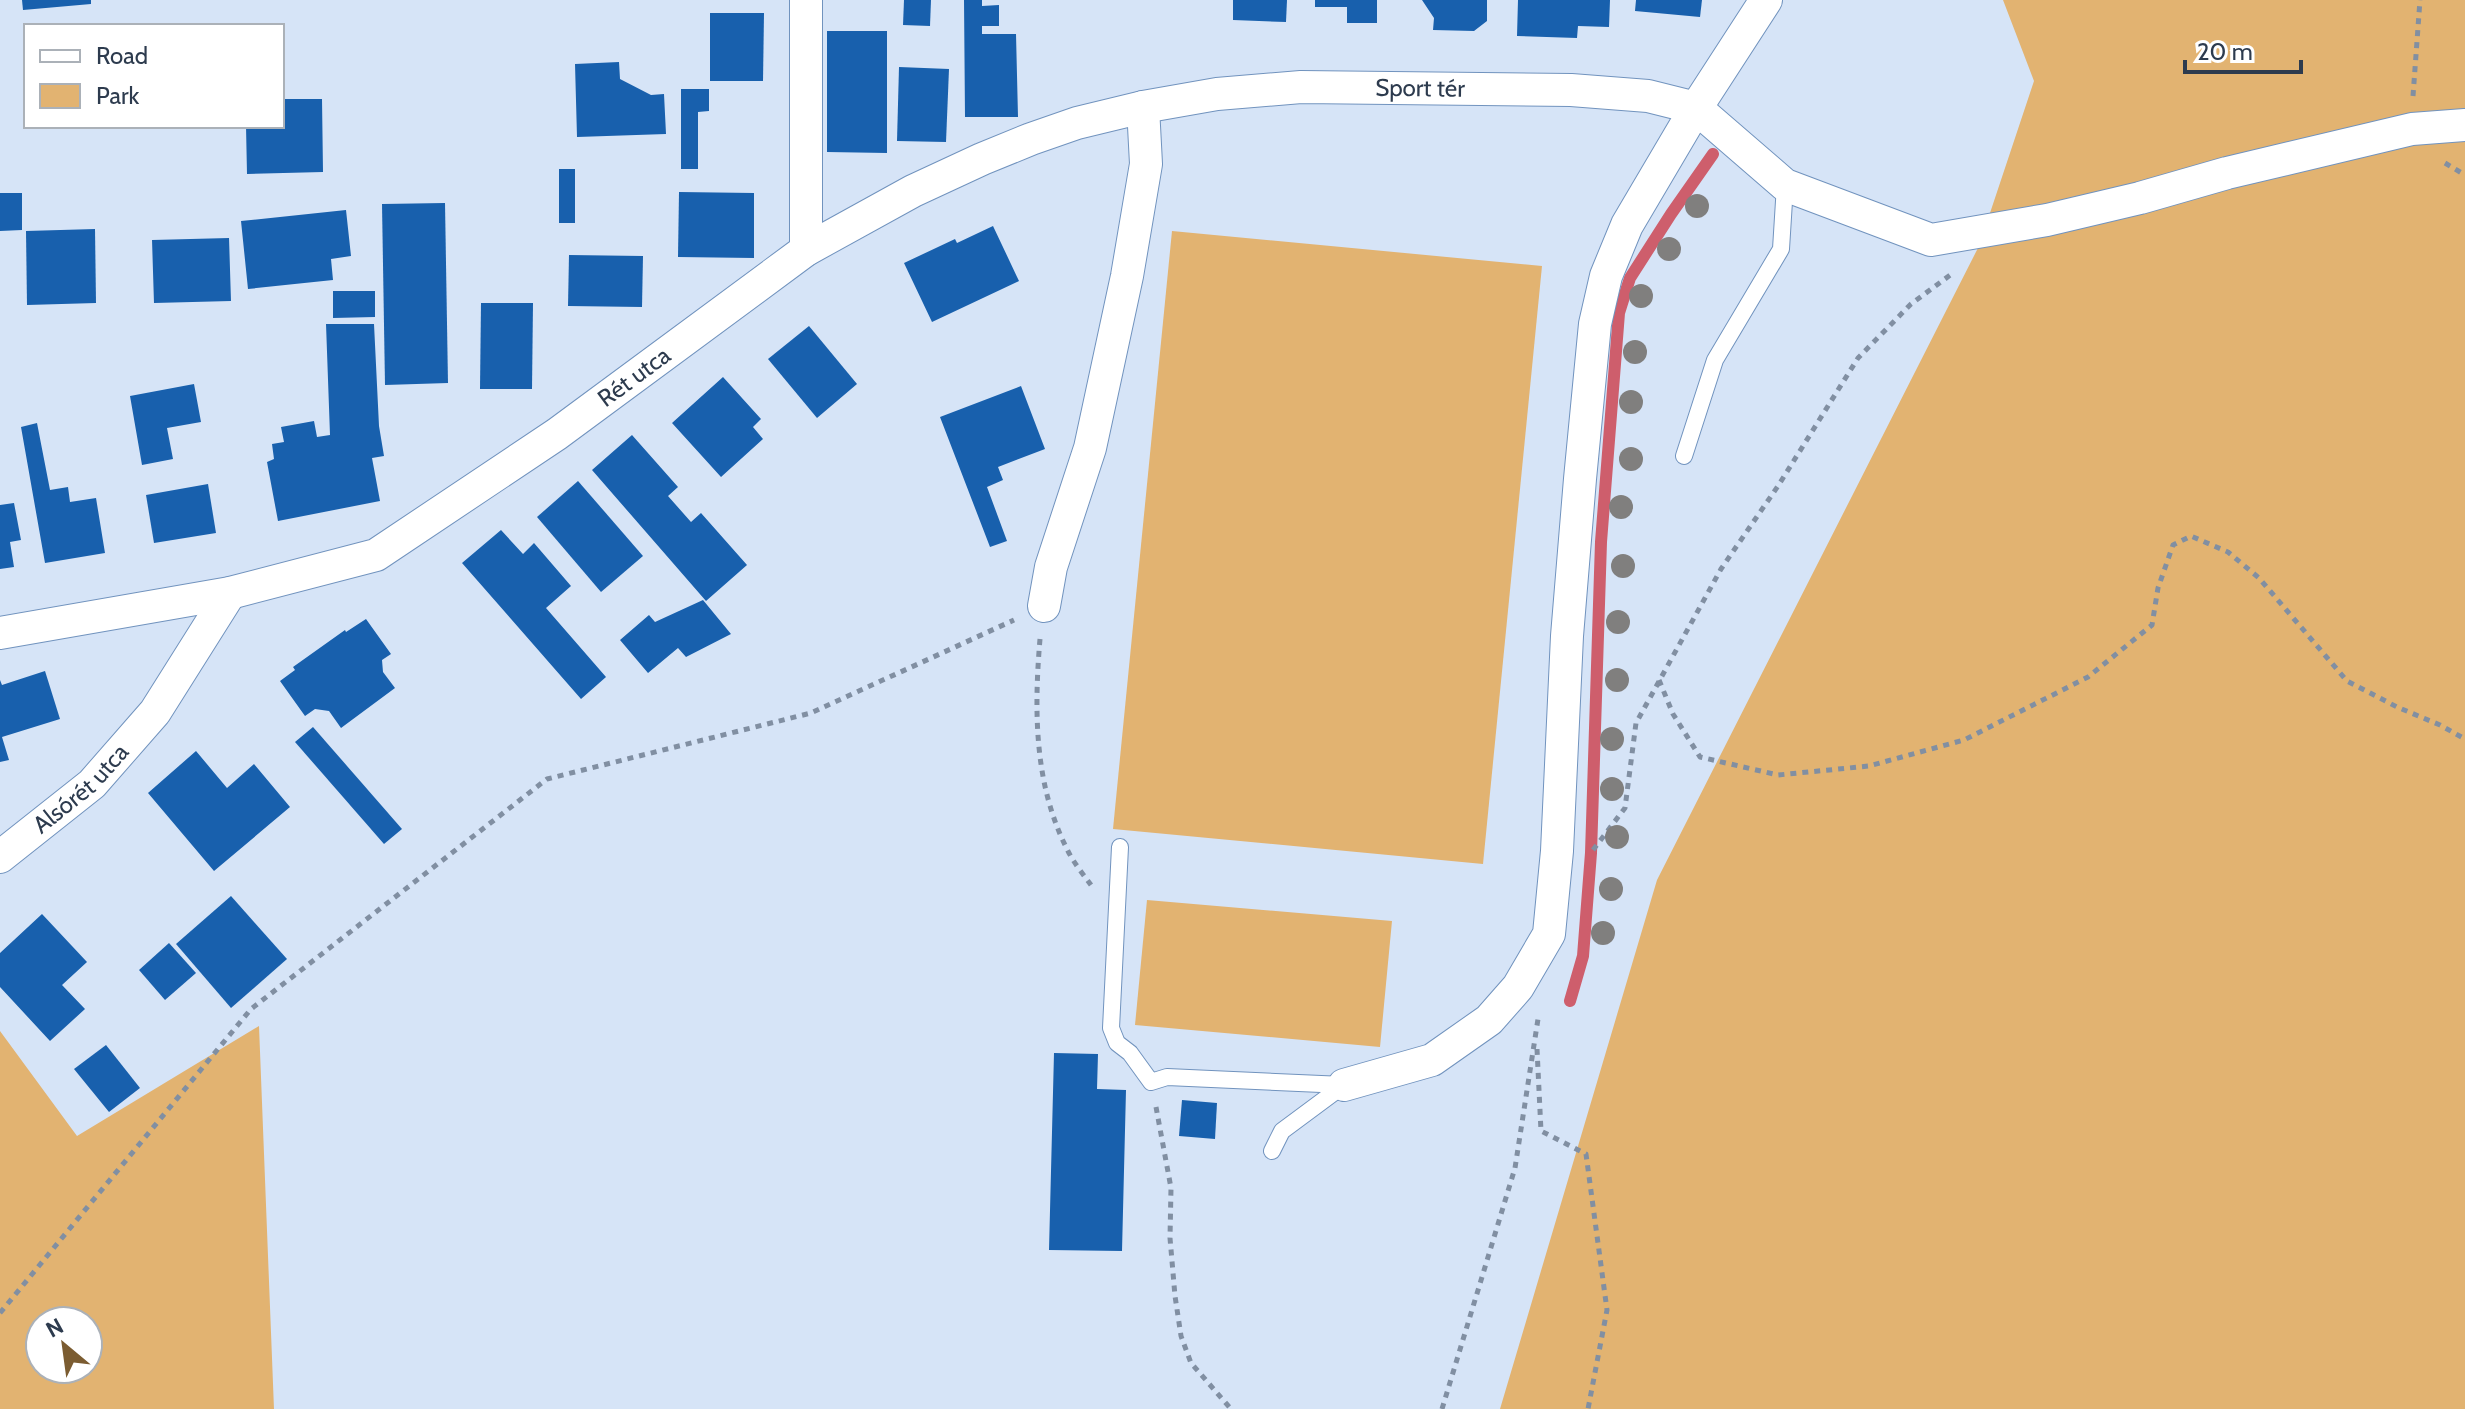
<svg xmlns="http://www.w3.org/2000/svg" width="2465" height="1409" viewBox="0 0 2465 1409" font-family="Cabin,sans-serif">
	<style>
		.green { fill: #e2b371; fill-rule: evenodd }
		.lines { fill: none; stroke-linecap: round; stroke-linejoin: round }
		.stream { stroke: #ce5e6c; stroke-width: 12 }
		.building { fill: #1860ad }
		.lane-casing { stroke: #7193be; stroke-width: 18 }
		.street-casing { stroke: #7193be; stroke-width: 34 }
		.path { stroke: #818fa2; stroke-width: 5; stroke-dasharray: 6 6; stroke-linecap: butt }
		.lane { stroke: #fff; stroke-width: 16 }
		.street { stroke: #fff; stroke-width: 32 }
		.tree { fill: #807f7e }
		.labels { text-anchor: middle; stroke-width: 8; stroke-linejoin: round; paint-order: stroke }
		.street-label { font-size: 24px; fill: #2d3b4e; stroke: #fff }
	</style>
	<rect width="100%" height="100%" fill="#d6e4f7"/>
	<g class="green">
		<polygon points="2003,0 2465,0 2465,1409 1500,1409 1657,880 1979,246 2034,81"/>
		<polygon points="1172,231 1542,266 1483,864 1113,829"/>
		<polygon points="1147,900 1392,921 1380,1047 1135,1025"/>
		<path d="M259,1026L274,1409H0V1031L77,1136ZM88,1321V1369H40V1321Z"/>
	</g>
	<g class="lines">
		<polyline class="stream" points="1570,1001 1583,956 1591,853 1601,542 1619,313 1630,278 1671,214 1713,154"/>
	</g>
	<g class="building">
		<polygon points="22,0 91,0 91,4 23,10"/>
		<polygon points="904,0 931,0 930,26 903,25"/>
		<polygon points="964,0 982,0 982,6 999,5 999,26 982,26 982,34 1016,34 1018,117 965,117"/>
		<polygon points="1233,0 1287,0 1286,22 1233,20"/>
		<polygon points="1315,0 1377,0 1377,23 1347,23 1347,7 1315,7"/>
		<polygon points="1422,0 1487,0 1487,21 1474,31 1433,30 1434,18"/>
		<polygon points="1518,0 1610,0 1609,27 1578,26 1577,38 1517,36"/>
		<polygon points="1636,0 1702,0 1700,17 1635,11"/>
		<polygon points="710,13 764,13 763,81 710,81"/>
		<polygon points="827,31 887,31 887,153 827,152"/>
		<polygon points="619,62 620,79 651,95 664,94 666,134 577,137 575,64"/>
		<polygon points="899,67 949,69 946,142 897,141"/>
		<polygon points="681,89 709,89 709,111 698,112 698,169 681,169"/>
		<polygon points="282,99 322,99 323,172 247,174 246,126 282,126"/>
		<rect x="559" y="169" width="16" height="54"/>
		<polygon points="679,192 754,193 754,258 678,257"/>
		<polygon points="0,193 22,193 22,230 0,231"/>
		<polygon points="445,203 448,383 385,385 382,204"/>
		<polygon points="346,210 351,256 331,259 333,280 248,289 241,221"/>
		<polygon points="993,226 1019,281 932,322 904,263 955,239 957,243"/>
		<polygon points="95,229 96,303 27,305 26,231"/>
		<polygon points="229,238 231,301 154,303 152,240"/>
		<polygon points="569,255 643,256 642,307 568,306"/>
		<polygon points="333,291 375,291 375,317 333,318"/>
		<polygon points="481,303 533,303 532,389 480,389"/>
		<polygon points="326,324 374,324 379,426 384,456 372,458 380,501 278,521 267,462 274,459 272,444 284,442 281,427 314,421 317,437 330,435"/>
		<polygon points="809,326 857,384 817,418 768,359"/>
		<polygon points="723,377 761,419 753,427 763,439 721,477 672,423"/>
		<polygon points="194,384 201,422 167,428 173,459 142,465 130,396"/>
		<polygon points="1021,386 1045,449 998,467 1003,480 987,487 1007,541 990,547 940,417"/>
		<polygon points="37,423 50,490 68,487 70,502 96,498 105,553 45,563 21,427"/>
		<polygon points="632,435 678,487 668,496 691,522 701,513 747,565 706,601 592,470"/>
		<polygon points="578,481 643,556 601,592 537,517"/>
		<polygon points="208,484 216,533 154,543 146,495"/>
		<polygon points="14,503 21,540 10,542 14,567 0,569 0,505"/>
		<polygon points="501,530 523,554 534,543 571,586 546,608 606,677 581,699 462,563"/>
		<polygon points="703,600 731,634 686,657 678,648 648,673 620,640 649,615 655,622"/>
		<polygon points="366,619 391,654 382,660 383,672 395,688 341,728 329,711 315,709 305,716 280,681 295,670 293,667 345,630 346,632"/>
		<polygon points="45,671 60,719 2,737 9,760 0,762 0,680 2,685"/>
		<polygon points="313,727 402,829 384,844 295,742"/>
		<polygon points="196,751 227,788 254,764 290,807 214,871 148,793"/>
		<polygon points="231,896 287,959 231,1008 176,944"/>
		<polygon points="42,914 87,962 62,985 85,1009 50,1041 0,987 0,953"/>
		<polygon points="169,943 196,973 165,1000 139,970"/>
		<polygon points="106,1045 140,1088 109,1112 74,1069"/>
		<polygon points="1054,1053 1098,1054 1097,1089 1126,1090 1122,1251 1049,1250"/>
		<polygon points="1182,1100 1217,1103 1215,1139 1179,1136"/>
	</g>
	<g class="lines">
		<defs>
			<g id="lane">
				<polyline points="1684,456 1715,360 1781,249 1785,185"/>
				<polyline points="1120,847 1111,1028 1117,1043 1130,1053 1151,1082 1167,1077 1344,1085"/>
				<polyline points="1272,1151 1282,1131 1344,1085"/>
			</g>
			<g id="street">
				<polyline points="806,250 806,0"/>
				<polyline points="1044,606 1051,567 1090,448 1127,276 1146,164 1143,107"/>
				<path id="s1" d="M0,633L230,593L376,555L557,434L806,250L913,191L982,159L1031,139L1077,123L1143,107L1217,94L1301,87L1571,90L1648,96L1696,108L1785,185L1931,240L2047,220L2140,198L2227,173L2412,129L2465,125"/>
				<path id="s2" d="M0,857L92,784L155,712L230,593"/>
				<polyline points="1344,1085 1432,1060 1489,1020 1518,987 1549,934 1557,851 1567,636 1580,479 1595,324 1606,276 1627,225 1696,108 1766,0"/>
			</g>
		</defs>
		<use href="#lane" class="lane-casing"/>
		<use href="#street" class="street-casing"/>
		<g class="path">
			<polyline points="2413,96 2420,0"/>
			<polyline points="2445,163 2465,175"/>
			<path d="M1040,639C1034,710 1034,784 1067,849C1073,862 1083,874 1091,885"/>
			<polyline points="1659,680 1673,714 1700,757 1778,775 1869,766 1964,740 2088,677 2152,625 2158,588 2173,545 2191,536 2228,552 2259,578 2347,681 2397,707 2440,725 2465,739"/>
			<polyline points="1593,850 1625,808 1636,723 1721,569 1778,486 1858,358 1911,304 1953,273"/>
			<polyline points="1537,1049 1541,1131 1586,1154 1607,1310 1588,1409"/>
			<polyline points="1156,1107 1171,1188 1170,1238 1175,1296 1181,1336 1191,1363 1231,1409"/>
			<polyline points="0,1313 251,1009 547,779 811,713 1014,620"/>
			<polyline points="1442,1409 1515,1168 1538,1019"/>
		</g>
		<use href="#lane" class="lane"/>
		<use href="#street" class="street"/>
	</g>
	<g class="tree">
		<circle cx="1697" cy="206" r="12"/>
		<circle cx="1669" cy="249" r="12"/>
		<circle cx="1641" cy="296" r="12"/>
		<circle cx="1635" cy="352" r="12"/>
		<circle cx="1631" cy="402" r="12"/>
		<circle cx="1631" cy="459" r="12"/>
		<circle cx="1621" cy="507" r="12"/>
		<circle cx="1623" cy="566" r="12"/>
		<circle cx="1618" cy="622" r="12"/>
		<circle cx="1617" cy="680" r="12"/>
		<circle cx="1612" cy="739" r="12"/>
		<circle cx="1612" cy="789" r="12"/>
		<circle cx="1617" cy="837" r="12"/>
		<circle cx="1611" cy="889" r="12"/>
		<circle cx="1603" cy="933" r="12"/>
	</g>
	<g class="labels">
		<g class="street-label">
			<text dy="8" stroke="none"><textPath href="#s1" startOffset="1558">Sport tér</textPath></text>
			<text dy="8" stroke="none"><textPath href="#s1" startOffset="698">Rét utca</textPath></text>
			<text dy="8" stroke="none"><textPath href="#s2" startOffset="106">Alsórét utca</textPath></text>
		</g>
	</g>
	<rect x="24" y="24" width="260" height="104" fill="#ffffff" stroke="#abb1b8" stroke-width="2"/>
	<rect x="40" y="50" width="40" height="12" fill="#ffffff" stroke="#abb1b8" stroke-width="2"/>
	<text x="96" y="64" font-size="24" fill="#2d3b4e">Road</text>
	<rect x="40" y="84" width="40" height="24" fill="#e2b371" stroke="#abb1b8" stroke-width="2"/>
	<text x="96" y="104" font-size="24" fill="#2d3b4e">Park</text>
	<g transform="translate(64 1345) rotate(331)"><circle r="38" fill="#ffffff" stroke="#abb1b8" stroke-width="2"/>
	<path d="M0-6L14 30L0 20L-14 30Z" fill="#7b5c31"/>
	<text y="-12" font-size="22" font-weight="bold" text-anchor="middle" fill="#2d3b4e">N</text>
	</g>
	<path d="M2185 60v12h116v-12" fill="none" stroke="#2d3b4e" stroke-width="4"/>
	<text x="2197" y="60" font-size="24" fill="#2d3b4e" stroke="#ffffff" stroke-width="6" paint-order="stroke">20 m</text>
</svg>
